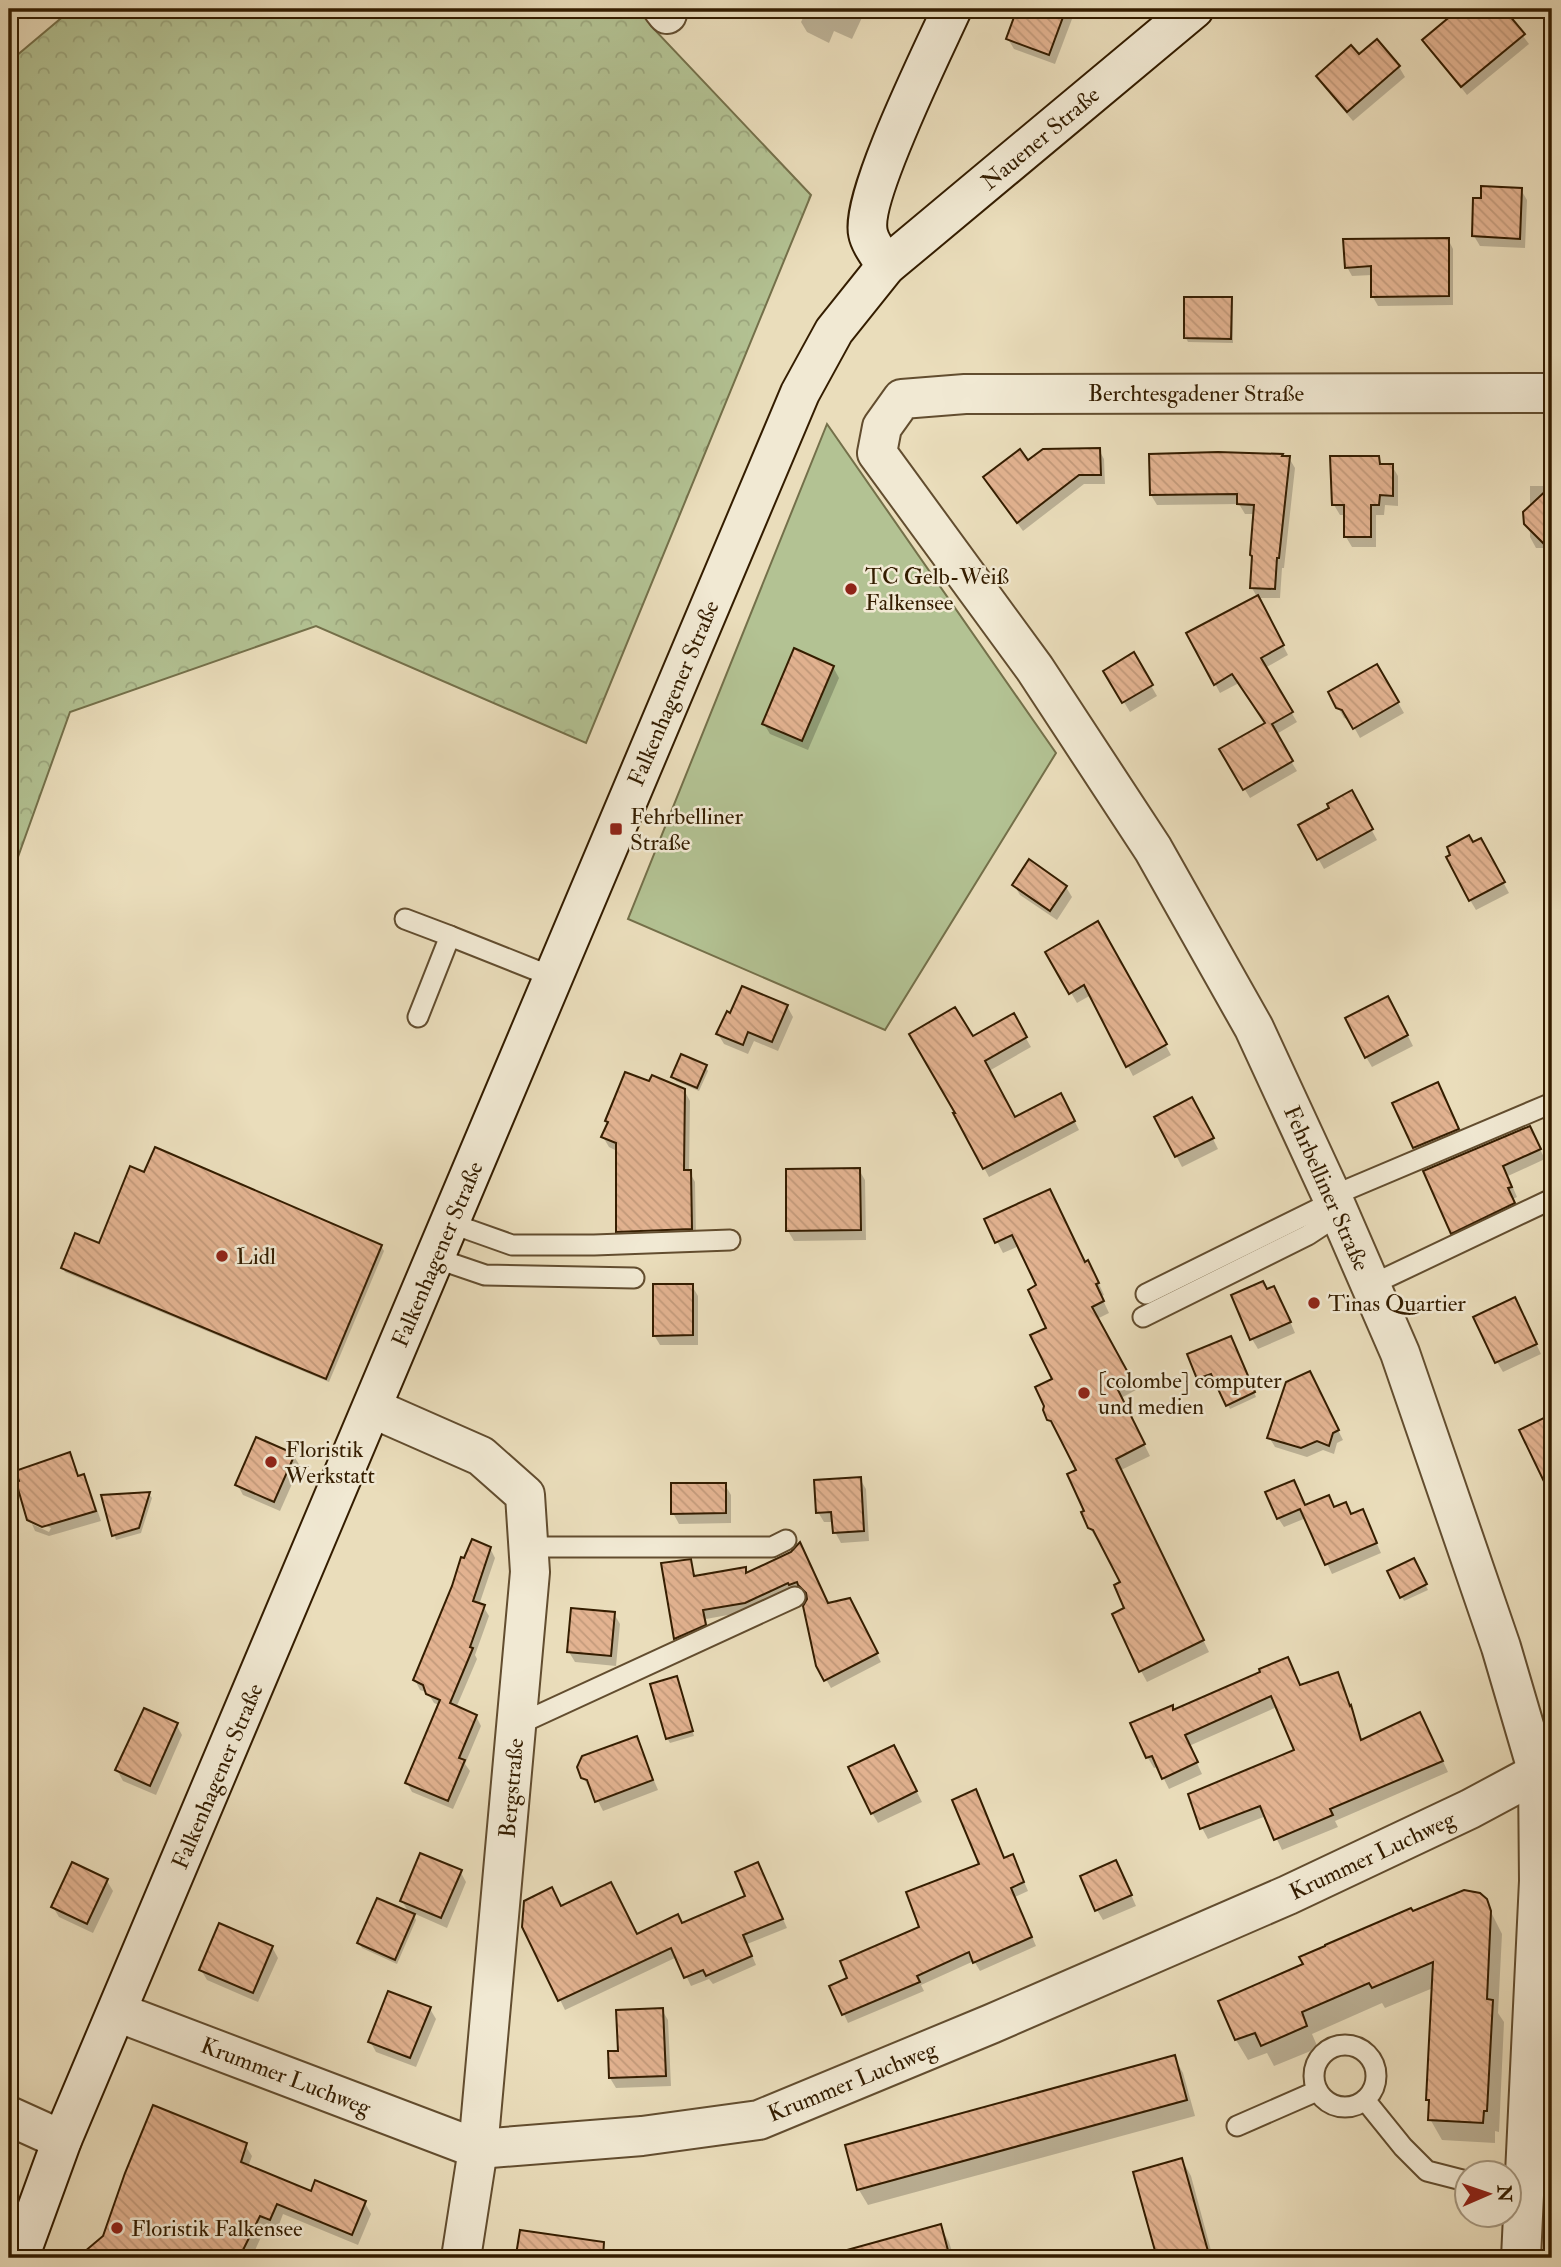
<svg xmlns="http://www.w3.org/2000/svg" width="1561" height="2267" viewBox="0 0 1561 2267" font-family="'IM FELL Double Pica',serif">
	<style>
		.forest { fill: url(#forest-crowns); stroke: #74704a; stroke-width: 2 }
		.green { fill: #b3c293; stroke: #74704a; stroke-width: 2 }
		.shadow { fill: #0003 }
		.building { fill: url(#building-back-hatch); stroke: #341d00; stroke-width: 2 }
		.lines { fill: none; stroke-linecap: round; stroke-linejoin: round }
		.lane-casing { stroke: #624d2f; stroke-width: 23 }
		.street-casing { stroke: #624d2f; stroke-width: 42 }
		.secondary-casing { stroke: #341d00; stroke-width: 42 }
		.lane { stroke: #f1e9d3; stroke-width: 19 }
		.street { stroke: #f1e9d3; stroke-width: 38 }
		.secondary { stroke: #f1e9d3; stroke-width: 38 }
		.poi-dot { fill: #8f2418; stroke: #f1e9d3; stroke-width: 2.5 }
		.labels { text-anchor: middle; stroke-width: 5; stroke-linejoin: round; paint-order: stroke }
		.street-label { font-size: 23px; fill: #341d00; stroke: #f1e9d3 }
		.poi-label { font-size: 23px; fill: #341d00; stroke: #f1e9d3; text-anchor: start }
	</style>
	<defs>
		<pattern id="forest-crowns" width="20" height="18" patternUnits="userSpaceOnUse" patternTransform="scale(1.75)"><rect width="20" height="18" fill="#b3c293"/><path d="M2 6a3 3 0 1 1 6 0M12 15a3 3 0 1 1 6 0" fill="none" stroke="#9ba67d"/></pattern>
		<pattern id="building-back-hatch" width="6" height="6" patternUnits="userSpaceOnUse" patternTransform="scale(1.75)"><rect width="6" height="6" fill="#e3b391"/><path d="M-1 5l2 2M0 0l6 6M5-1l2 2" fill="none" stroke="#c39a7b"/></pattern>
	</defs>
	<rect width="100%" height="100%" fill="#eaddbb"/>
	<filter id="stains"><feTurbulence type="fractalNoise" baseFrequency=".00286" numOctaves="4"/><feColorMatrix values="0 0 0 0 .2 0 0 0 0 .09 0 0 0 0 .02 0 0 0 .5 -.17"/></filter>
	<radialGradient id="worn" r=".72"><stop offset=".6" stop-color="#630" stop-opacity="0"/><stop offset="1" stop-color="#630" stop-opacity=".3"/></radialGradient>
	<polygon class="forest" points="72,9 640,9 651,26 811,195 586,743 316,626 70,712 9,882 9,62"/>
	<polygon class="green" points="827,424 1056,753 885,1030 628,919"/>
	<g class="shadow">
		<polygon points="807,9 866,9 852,39 834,31 829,43 807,32 801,22"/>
		<polygon points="1019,9 1066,9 1072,19 1055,64 1014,49 1008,39"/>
		<polygon points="1450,9 1502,9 1529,44 1467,95 1424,40 1454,15"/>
		<polygon points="1546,9 1552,9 1552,27 1542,12"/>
		<polygon points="1359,57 1399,67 1405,77 1353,121 1324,87 1318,77"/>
		<polygon points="1521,190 1527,200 1525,248 1480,246 1474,236 1482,200"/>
		<polygon points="1448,239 1453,249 1453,305 1378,306 1373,297 1372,275 1352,276 1347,267"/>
		<polygon points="1231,299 1233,304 1233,343 1188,342 1186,338"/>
		<polygon points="1099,450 1104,459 1105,484 1084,484 1023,531 990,486 1028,462"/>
		<polygon points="1283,458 1289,458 1295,468 1284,568 1282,568 1280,598 1258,598 1288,655 1265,668 1297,722 1275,735 1297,771 1250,798 1221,750 1267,724 1239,683 1220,693 1188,634 1257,597 1252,588 1255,514 1245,514 1239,504 1157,505 1151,495"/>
		<polygon points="1378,458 1383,466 1392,466 1398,476 1398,506 1385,505 1384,515 1376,515 1376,547 1352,547 1346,537 1346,515 1340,515 1334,505"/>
		<polygon points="1530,486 1552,486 1552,548 1536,548 1530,537 1530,532 1525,524 1530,508"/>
		<polygon points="1133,655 1157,696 1130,712 1105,671"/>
		<polygon points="1377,666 1404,713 1360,738 1350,720 1344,718 1330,693"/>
		<polygon points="833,667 839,678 808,750 770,734 764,724"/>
		<polygon points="1351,792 1377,840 1324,869 1300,826 1332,809"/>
		<polygon points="1480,840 1509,893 1476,910 1470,900 1472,844"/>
		<polygon points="1014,885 1066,887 1072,897 1057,920 1020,895"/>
		<polygon points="1098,924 1171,1055 1133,1076 1091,995 1077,1003 1048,953"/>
		<polygon points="787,1006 793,1017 778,1051 754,1041 748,1054 724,1044 718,1034 731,1015"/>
		<polygon points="1394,1008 1413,1046 1372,1067 1366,1057"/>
		<polygon points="1013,1016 1031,1047 989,1071 1015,1119 1066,1104 1079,1130 989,1177 955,1114 972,1039"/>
		<polygon points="1552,1017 1552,1029 1548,1019"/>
		<polygon points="705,1066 708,1071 699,1091 676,1081 673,1076"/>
		<polygon points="650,1084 684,1090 690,1101 689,1171 695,1182 696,1239 624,1241 618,1231 617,1151 609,1147 603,1137 609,1124 607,1121"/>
		<polygon points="1444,1095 1463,1140 1421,1158 1394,1104"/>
		<polygon points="1198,1109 1218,1149 1182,1167 1156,1117"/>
		<polygon points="1533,1136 1545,1159 1508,1176 1517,1197 1513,1199 1519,1214 1458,1243 1425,1172"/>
		<polygon points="859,1170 865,1180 866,1240 794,1241 788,1231"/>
		<polygon points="986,1220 1085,1264 1094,1273 1104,1295 1101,1296 1109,1313 1097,1319 1136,1390 1121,1398 1150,1456 1121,1470 1209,1652 1147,1682 1141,1671 1122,1583 1101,1541 1097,1540 1090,1528 1078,1471 1059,1432 1049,1419 1054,1379 1048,1329 1038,1286 1019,1246 1003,1253"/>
		<polygon points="100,1245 381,1246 384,1251 329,1382 65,1272 63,1268"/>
		<polygon points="692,1286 698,1296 698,1345 660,1345 654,1335"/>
		<polygon points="1267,1291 1280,1298 1295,1333 1258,1349 1252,1339"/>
		<polygon points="1520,1310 1541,1354 1503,1372 1497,1362"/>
		<polygon points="1233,1342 1256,1397 1230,1409 1214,1378 1202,1383 1189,1355"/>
		<polygon points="1314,1382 1343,1440 1337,1443 1334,1454 1323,1450 1307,1457 1275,1447 1269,1437"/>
		<polygon points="70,1455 79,1477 83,1476 89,1486 101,1521 49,1536 35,1531 32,1524 49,1532 51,1528 30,1519 21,1482"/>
		<polygon points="294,1456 300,1466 280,1511 243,1495 237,1484"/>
		<polygon points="860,1479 866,1489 869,1541 841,1543 835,1532 834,1522 824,1522 818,1512"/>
		<polygon points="1293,1482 1305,1507 1335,1508 1367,1521 1381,1553 1332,1574 1306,1518 1284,1527 1278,1518"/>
		<polygon points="725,1485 731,1495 731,1523 679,1524 673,1513"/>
		<polygon points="149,1494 152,1498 141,1533 116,1540 103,1497"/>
		<polygon points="490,1548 495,1558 479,1605 483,1606 489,1616 475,1655 477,1659 456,1708 476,1716 481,1726 465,1764 470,1771 453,1809 412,1792 407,1783 439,1705 434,1703 428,1693 420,1690 415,1680"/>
		<polygon points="792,1554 828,1604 854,1609 881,1662 831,1688 818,1665 809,1599 803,1590 750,1611 706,1619 709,1634 681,1647 676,1639 663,1565 690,1561 696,1578 745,1569 748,1574"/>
		<polygon points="1413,1560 1428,1590 1404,1601 1389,1572"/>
		<polygon points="614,1614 620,1624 616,1666 575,1662 569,1652"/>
		<polygon points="1288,1659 1301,1686 1337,1674 1344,1685 1351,1708 1361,1748 1426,1725 1448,1772 1335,1821 1338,1827 1282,1850 1266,1816 1208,1839 1202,1828 1296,1751 1277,1707 1189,1746 1202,1774 1169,1789 1158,1767 1154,1768 1148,1758 1132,1724 1173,1707 1175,1711 1263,1673"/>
		<polygon points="676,1678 694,1736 670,1743 667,1738"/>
		<polygon points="176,1724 182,1735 156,1795 123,1781 117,1770"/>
		<polygon points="636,1738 658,1790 603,1811 592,1789 589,1788 583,1777"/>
		<polygon points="899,1757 922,1802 878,1823 872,1813"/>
		<polygon points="975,1791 1005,1860 1017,1865 1028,1891 1015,1897 1036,1946 980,1971 974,1961 921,1985 924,1991 848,2023 831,1987 849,1979 922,1928 981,1865"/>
		<polygon points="460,1871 466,1882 447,1928 413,1913 416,1920 397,1964 362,1948 359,1943 409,1913 402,1901"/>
		<polygon points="1121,1872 1136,1906 1103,1920 1097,1910"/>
		<polygon points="763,1873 787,1928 747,1944 756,1965 713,1984 709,1979 691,1986 677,1957 565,2010 524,1926 561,1908 637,1936 682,1924 747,1897"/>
		<polygon points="107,1881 113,1891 93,1933 59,1917 53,1907"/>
		<polygon points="1485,1900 1502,1934 1498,2013 1504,2022 1499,2132 1495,2131 1495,2143 1442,2140 1430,2119 1431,2105 1428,2099 1433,1988 1385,2008 1382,2003 1312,2034 1318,2048 1274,2066 1267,2053 1248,2060 1236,2040 1305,1965 1413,1913"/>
		<polygon points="272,1947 278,1958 258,2002 207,1980 201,1970"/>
		<polygon points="430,2009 436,2019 416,2067 376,2052 370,2041"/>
		<polygon points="662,2010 668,2020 671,2086 616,2088 610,2078 610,2053 619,2052"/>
		<polygon points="1174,2057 1183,2073 1195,2116 868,2205 859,2190 848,2146"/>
		<polygon points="245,2145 252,2156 248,2167 312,2193 365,2203 371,2214 358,2245 283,2214 277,2230 266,2226 252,2257 249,2258 182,2258 161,2249 158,2258 75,2258 77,2254 82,2256"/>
		<polygon points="1182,2160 1191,2176 1213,2258 1158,2258 1135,2173"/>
		<polygon points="940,2226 949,2242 954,2258 899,2258 893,2239"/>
		<polygon points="583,2251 582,2258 520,2258 518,2254"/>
	</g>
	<g class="building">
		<polygon points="1017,9 1066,9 1049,55 1006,39"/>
		<polygon points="1459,9 1504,9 1525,34 1461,87 1422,40"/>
		<polygon points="1377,39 1400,66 1347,112 1316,76 1351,45 1359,54"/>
		<polygon points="1481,186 1522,188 1520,239 1472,236 1473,198 1481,198"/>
		<polygon points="1449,238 1449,296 1371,297 1371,266 1345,268 1343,239"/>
		<polygon points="1184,297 1232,297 1231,339 1184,338"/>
		<polygon points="1100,448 1101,475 1079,475 1017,523 983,477 1020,449 1028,460 1043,449"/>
		<polygon points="1218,452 1283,454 1282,456 1290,456 1279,558 1277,558 1275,589 1250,588 1252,556 1250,555 1254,505 1237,504 1237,494 1150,495 1149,454"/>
		<polygon points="1330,456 1379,456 1380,464 1393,464 1393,496 1380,495 1379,505 1371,505 1371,537 1344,537 1344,505 1332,505"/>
		<polygon points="1552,485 1552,552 1524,524 1523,512"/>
		<polygon points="1258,595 1284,645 1261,658 1293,712 1272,724 1293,761 1243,790 1219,749 1265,723 1232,674 1214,685 1186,633"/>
		<polygon points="794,648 834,666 802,741 762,724"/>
		<polygon points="1134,652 1153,685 1122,703 1103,671"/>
		<polygon points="1377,664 1399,702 1353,729 1342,710 1336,708 1328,692"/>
		<polygon points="1352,790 1373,829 1317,860 1298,825 1329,808 1327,804"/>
		<polygon points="1469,835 1473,842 1481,838 1505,882 1469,901 1446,857 1450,855 1447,847"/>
		<polygon points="1029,859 1067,886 1050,911 1012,885"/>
		<polygon points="1098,921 1167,1044 1126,1067 1084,985 1069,994 1045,952"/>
		<polygon points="742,986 788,1005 772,1042 748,1032 743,1045 716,1034 727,1011 730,1013"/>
		<polygon points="1388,996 1408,1035 1365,1058 1345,1018"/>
		<polygon points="955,1007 973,1036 1014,1013 1027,1037 985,1061 1015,1117 1061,1093 1075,1121 983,1169 953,1113 955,1113 909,1034"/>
		<polygon points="681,1054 707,1065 697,1088 671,1077"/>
		<polygon points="625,1072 649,1081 652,1075 685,1089 684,1170 691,1170 692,1229 616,1232 616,1143 601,1137 608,1122 605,1121"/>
		<polygon points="1438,1082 1459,1129 1413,1148 1392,1103"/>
		<polygon points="1192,1097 1214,1138 1175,1157 1154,1117"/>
		<polygon points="1530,1126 1541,1149 1503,1166 1512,1187 1508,1188 1515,1203 1451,1234 1423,1171"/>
		<polygon points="155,1147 382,1245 326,1379 61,1268 75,1233 99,1243 130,1166 144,1172"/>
		<polygon points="860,1168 861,1230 786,1231 786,1169"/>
		<polygon points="1050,1189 1085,1262 1088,1260 1099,1283 1096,1284 1104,1301 1092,1307 1131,1378 1116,1386 1145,1444 1116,1459 1204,1640 1139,1672 1112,1614 1124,1608 1114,1585 1120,1582 1093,1530 1088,1528 1081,1512 1084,1511 1067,1474 1076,1470 1051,1421 1047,1420 1043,1410 1044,1406 1035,1387 1052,1379 1030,1335 1046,1328 1028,1290 1036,1285 1012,1235 995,1243 984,1219"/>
		<polygon points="1263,1281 1267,1289 1274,1286 1291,1322 1250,1340 1231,1295"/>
		<polygon points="653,1284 693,1284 693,1335 653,1336"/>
		<polygon points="1515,1297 1537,1344 1495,1363 1473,1317"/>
		<polygon points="1231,1336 1255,1392 1226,1406 1211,1374 1197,1379 1187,1354"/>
		<polygon points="1310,1371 1339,1430 1333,1433 1329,1446 1317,1441 1301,1448 1267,1438 1286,1382"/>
		<polygon points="1552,1414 1552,1498 1519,1430"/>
		<polygon points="256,1437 295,1454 274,1502 235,1485"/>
		<polygon points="70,1452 78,1476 84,1474 96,1511 42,1527 27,1520 16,1482 19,1481 15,1471"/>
		<polygon points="861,1477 864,1531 833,1533 831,1512 816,1513 814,1480"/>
		<polygon points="1294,1480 1305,1505 1329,1495 1334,1507 1346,1502 1351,1514 1363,1509 1377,1543 1325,1565 1300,1509 1277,1519 1265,1492"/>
		<polygon points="671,1483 726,1483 726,1513 671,1514"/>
		<polygon points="150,1492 139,1528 112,1536 101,1495"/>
		<polygon points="472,1539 491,1547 473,1601 485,1605 470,1647 473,1648 450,1703 477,1715 459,1758 465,1760 448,1801 405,1783 440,1700 426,1694 423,1685 413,1680 452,1586 461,1557 464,1558"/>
		<polygon points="800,1542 828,1603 850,1598 878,1653 824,1681 816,1666 803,1606 807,1599 806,1593 798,1585 797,1582 789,1585 788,1583 745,1603 703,1610 706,1625 674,1639 661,1563 691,1559 694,1576 746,1567 746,1573 791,1552"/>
		<polygon points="1414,1558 1427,1584 1400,1598 1387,1571"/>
		<polygon points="571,1608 615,1612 611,1656 567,1652"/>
		<polygon points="1288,1657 1300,1685 1338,1672 1350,1706 1351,1705 1361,1740 1420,1712 1443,1761 1330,1809 1333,1815 1274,1840 1260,1806 1200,1829 1188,1794 1294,1750 1271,1696 1185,1735 1198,1762 1162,1779 1152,1756 1146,1758 1130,1723 1173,1705 1173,1710 1260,1672 1259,1669"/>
		<polygon points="677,1676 693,1731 666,1739 650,1684"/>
		<polygon points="144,1708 178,1723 150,1786 115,1770"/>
		<polygon points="637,1736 653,1780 595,1802 587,1780 581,1778 577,1767 582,1756"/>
		<polygon points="894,1745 917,1791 871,1814 848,1767"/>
		<polygon points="976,1789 1004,1858 1013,1854 1024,1882 1011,1888 1032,1937 973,1963 969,1952 917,1976 920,1982 842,2015 829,1986 847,1978 840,1961 919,1927 906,1892 979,1864 952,1800"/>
		<polygon points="420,1853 462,1870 441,1918 400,1901"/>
		<polygon points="1116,1860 1132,1895 1095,1911 1080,1876"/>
		<polygon points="72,1862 108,1879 87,1924 51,1907"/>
		<polygon points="758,1862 783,1919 743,1935 752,1956 706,1976 703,1970 684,1978 671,1948 558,2001 522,1927 524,1901 552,1887 561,1906 611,1882 637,1934 678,1914 682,1923 745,1896 735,1872"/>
		<polygon points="1464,1890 1480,1893 1487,1899 1491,1911 1487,1999 1493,2000 1487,2111 1484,2111 1483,2123 1428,2120 1429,2100 1426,2100 1433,1962 1372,1988 1369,1983 1302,2012 1307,2026 1261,2046 1255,2033 1235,2040 1218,2001 1303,1964 1299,1957 1325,1946 1325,1945 1411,1908 1413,1911"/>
		<polygon points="377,1898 415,1914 395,1960 357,1943"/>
		<polygon points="219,1923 273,1946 253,1993 199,1970"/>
		<polygon points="388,1991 431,2007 410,2058 368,2042"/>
		<polygon points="663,2008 666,2076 609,2078 608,2051 618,2051 616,2010"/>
		<polygon points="1175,2055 1187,2100 857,2190 845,2145"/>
		<polygon points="153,2105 247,2143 241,2162 311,2191 315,2180 366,2201 352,2235 277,2204 270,2220 260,2216 239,2258 77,2258 103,2236 125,2173"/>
		<polygon points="1182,2158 1204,2237 1210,2258 1157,2258 1133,2172"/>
		<polygon points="941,2224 950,2258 848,2258 847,2250"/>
		<polygon points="520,2230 604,2242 603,2258 541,2258 516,2255"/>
	</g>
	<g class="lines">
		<defs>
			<g id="lane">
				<polyline points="405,919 450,936"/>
				<polyline points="418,1017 450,936 553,977"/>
				<polyline points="1332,1196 1552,1103"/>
				<polyline points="450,1223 512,1245 594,1245 730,1240"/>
				<polyline points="435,1258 485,1275 634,1278"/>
				<polyline points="1371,1285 1552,1199"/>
				<polyline points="1146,1294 1334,1201"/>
				<polyline points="1143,1317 1308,1235 1340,1214"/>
				<polyline points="529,1547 772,1547 786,1540"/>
				<polyline points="517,1725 795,1597"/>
				<circle cx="1345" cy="2076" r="31"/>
				<polyline points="1365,2100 1403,2147 1427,2171 1466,2181"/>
				<polyline points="1237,2126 1317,2091"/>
			</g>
			<g id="street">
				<polyline points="663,9 667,14"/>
				<polyline points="372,1408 481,1456 525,1495 530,1572 478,2149 461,2258"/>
				<polyline points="117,2012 478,2149 642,2136 759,2120 991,2024 1288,1895 1470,1809 1552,1765"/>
				<polyline points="9,2116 62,2140"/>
				<polyline points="1521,2258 1539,1881 1538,1773 1501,1647 1400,1353 1334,1201 1254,1028 1153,849 1035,669 877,453 882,427 902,399 965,394 1552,393"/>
			</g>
			<g id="secondary">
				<path d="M886,266C881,257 870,244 868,233C860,197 934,49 952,9"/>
				<polyline points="19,2258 62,2140 800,393 834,331 886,266 1194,9"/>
			</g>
		</defs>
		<use href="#lane" class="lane-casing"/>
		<use href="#street" class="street-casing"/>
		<use href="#secondary" class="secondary-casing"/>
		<use href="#lane" class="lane"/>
		<use href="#street" class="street"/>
		<use href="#secondary" class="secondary"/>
	</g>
	<g class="poi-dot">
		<circle cx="851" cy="589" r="7"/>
		<rect x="609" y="822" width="14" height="14" rx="3.5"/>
		<circle cx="222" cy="1256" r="7"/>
		<circle cx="1314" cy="1303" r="7"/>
		<circle cx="1084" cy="1393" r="7"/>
		<circle cx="271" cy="1462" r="7"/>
		<circle cx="117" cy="2228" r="7"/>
	</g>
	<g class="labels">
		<g class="street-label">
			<text transform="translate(1040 138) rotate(-40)" y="8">Nauener Straße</text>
			<text x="1196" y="401">Berchtesgadener Straße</text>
			<text transform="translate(673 693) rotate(-67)" y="8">Falkenhagener Straße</text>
			<text transform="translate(1327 1188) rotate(66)" y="8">Fehrbelliner Straße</text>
			<text transform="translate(437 1254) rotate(-67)" y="8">Falkenhagener Straße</text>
			<text transform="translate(217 1776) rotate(-67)" y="8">Falkenhagener Straße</text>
			<text transform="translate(511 1788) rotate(-85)" y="8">Bergstraße</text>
			<text transform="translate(1372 1855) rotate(-25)" y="8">Krummer Luchweg</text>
			<text transform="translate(286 2076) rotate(21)" y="8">Krummer Luchweg</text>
			<text transform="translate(852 2081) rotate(-22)" y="8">Krummer Luchweg</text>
		</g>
		<g class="poi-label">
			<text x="865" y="584">TC Gelb-Weiß<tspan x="865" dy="26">Falkensee</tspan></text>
			<text x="630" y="824">Fehrbelliner<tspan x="630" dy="26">Straße</tspan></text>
			<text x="236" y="1264">Lidl</text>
			<text x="1328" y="1311">Tinas Quartier</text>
			<text x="1098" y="1388">[colombe] computer<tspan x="1098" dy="26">und medien</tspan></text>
			<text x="285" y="1457">Floristik<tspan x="285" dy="26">Werkstatt</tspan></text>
			<text x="131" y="2236">Floristik Falkensee</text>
		</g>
	</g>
	<rect width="1561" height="2267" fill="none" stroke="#eaddbb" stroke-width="35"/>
	<rect x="10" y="10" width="1540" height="2246" fill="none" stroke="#341d00" stroke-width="3.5"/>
	<rect x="18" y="18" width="1526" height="2232" fill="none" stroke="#341d00" stroke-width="2"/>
	<g transform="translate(1488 2194) rotate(88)"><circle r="33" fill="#f1e9d3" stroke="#a5977f" stroke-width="2"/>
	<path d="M0-5L12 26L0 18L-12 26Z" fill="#8f2418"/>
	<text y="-10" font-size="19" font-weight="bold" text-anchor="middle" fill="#341d00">N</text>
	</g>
	<rect width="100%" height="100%" filter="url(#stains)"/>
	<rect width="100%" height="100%" fill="url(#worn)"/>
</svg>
